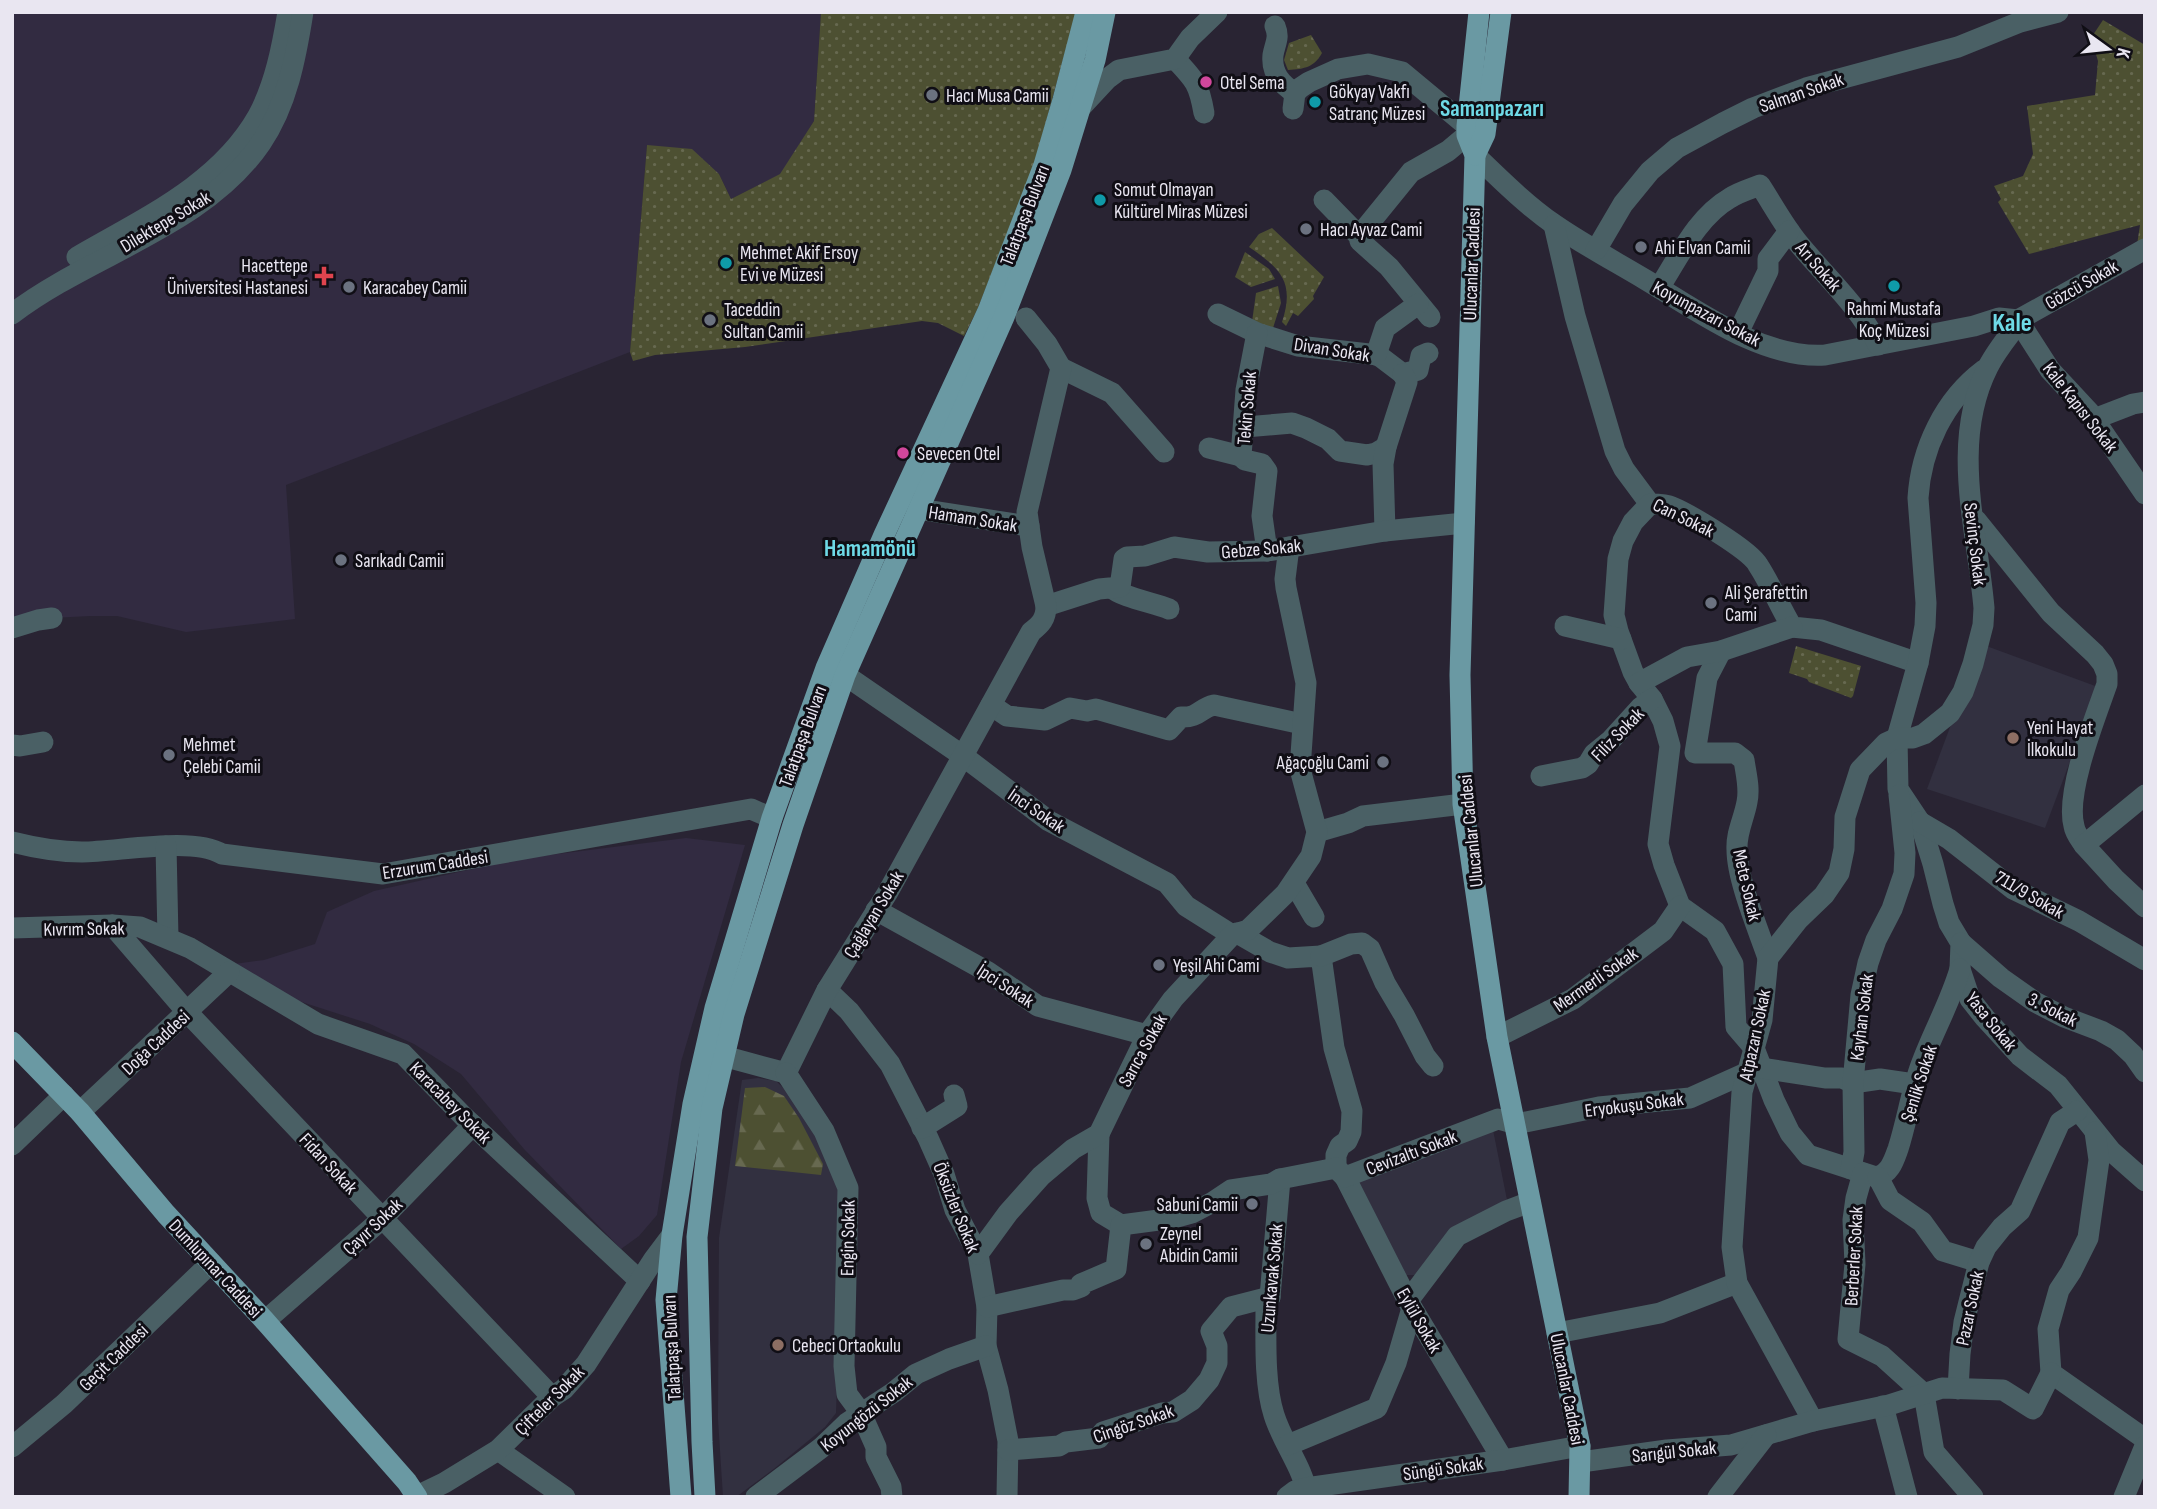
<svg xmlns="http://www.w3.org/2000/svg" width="2157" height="1509" viewBox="0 0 2157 1509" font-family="'Sofia Sans Condensed',sans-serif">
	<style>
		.built { fill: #322b41 }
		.education { fill: #323040 }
		.green { fill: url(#green-dots) }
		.forest { fill: url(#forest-firs) }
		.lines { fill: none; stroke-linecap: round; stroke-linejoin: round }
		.minor { stroke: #4a6065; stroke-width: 21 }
		.major { stroke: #6a99a3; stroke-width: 21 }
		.hotel-dot { fill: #d1479c; stroke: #100e15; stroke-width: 2.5 }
		.worship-dot { fill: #6b7280; stroke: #100e15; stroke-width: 2.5 }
		.culture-dot { fill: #0f9aa8; stroke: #100e15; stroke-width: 2.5 }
		.health-dot { fill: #e0444e; stroke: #100e15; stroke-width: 2.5 }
		.education-dot { fill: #8d6e63; stroke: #100e15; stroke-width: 2.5 }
		.labels { text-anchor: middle; stroke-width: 6; stroke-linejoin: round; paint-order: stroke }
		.poi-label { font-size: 19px; fill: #e9e6f1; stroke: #100e15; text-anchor: start }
		.street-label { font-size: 19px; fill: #e9e6f1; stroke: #100e15 }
		.quarter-label { font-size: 23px; font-weight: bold; fill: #6ed9e6; stroke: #100e15 }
		.district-label { font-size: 26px; font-weight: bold; fill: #6ed9e6; stroke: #100e15 }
	</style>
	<defs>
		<pattern id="green-dots" width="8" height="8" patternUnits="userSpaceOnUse" patternTransform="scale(1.75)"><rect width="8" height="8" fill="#4d5032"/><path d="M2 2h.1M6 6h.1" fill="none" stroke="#676950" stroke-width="1.8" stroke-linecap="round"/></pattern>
		<pattern id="forest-firs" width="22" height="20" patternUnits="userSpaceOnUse" patternTransform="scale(1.75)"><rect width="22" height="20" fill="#4d5032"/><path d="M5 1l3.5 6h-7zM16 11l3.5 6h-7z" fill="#676950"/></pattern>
	</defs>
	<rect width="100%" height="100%" fill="#292433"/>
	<g class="built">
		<polygon points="12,12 821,12 814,121 781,174 731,199 719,174 647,145 630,352 286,485 295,619 186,632 117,616 90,616 52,618 12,628"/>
		<polygon points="686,838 745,845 681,1062 657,1215 639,1236 621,1249 524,1149 461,1074 414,1044 370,1024 283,996 234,964 264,960 315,944 327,912 374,891 517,859"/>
	</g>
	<g class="education">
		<polygon points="1981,644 2098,687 2045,828 1927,789"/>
		<polygon points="758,1078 776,1081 798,1102 839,1183 840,1278 836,1413 825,1427 775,1468 736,1497 723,1497 718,1419 719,1238 742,1080"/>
		<polygon points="1492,1125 1508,1205 1416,1275 1402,1275 1356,1183"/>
	</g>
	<g class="green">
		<polygon points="821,12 1076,12 1035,162 978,308 964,336 938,323 922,321 745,347 655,355 633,361 630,352 647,145 692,149 719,174 731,199 780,174 814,121"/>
		<polygon points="2103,20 2145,45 2145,241 2137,245 2140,225 2029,254 1998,202 2001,199 1994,186 2023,176 2033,154 2027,106 2095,95 2098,61 2091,38"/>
		<path d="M1311,35L1322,53C1314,67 1305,69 1288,70L1284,60L1289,43Z"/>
		<path d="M1272,228L1324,277L1313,296L1314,299L1298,316L1293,313L1286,326L1282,322C1295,282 1281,269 1249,247L1259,234Z"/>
		<polygon points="1245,252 1269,269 1275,279 1251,287 1235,277"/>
		<polygon points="1278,286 1281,303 1272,331 1252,322 1256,293"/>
		<polygon points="1796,646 1861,666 1853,696 1851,698 1809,682 1807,679 1789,673"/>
	</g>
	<polygon class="forest" points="765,1087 784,1096 799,1118 823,1164 821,1175 735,1166 745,1088"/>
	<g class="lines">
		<g class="minor">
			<path d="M1275,26C1280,38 1275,43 1273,55C1271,73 1281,84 1295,93"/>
			<path d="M1175,59C1195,80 1199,84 1204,113"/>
			<polyline points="1081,107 1107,79 1119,70 1175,59 1190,38 1217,12"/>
			<polyline points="1293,109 1295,93 1300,88 1309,82 1338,69 1368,64 1402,72 1467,126"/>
			<path d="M1475,155C1500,179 1526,205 1555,225C1584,245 1616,262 1646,280C1698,311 1762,359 1825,355L1974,326L1999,318L2018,320"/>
			<polyline points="1324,200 1359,236 1360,241 1389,267 1430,317"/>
			<path d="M1554,225L1575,316L1615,451L1624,469L1650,504C1657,504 1666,504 1672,507C1689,514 1750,550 1758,565C1771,585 1780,607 1792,627L1821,630L1918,663"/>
			<polyline points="1359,236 1411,172 1448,151 1467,135"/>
			<polyline points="1596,250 1623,204 1650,171 1677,148 1723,123 1753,108 1806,88 1958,47 2020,22 2058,12"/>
			<path d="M77,257C142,219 219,185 258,116C275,84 282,48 288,12"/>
			<path d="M1659,288C1679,257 1697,217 1730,198C1739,192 1750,189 1760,185C1773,205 1784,226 1799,244C1826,277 1859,306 1878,345"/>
			<path d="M12,314C90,254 204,227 261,143C287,105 296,57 303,12"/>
			<polyline points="1218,314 1257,333 1298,346 1378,355 1403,374"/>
			<polyline points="2018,320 2050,370 2089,412 2145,494"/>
			<polyline points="2018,320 2145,249"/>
			<polyline points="1257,333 1246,390 1241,456 1245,460 1262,464 1267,471 1262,516 1267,551"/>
			<polyline points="1738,333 1768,271 1768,259 1789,231"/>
			<polyline points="1376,355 1385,328 1418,304"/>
			<polyline points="1061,368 1112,393 1164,452"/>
			<path d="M1984,370C1944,400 1921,449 1918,498L1926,603L1925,626L1918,663L1897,738L1898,789L1920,822L1933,864L1943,904L1949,923L1961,943L1960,969L1970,999L1985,1018L2020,1056L2058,1085L2111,1151L2145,1181"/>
			<polyline points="1403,374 1418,370 1421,356 1428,353"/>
			<polyline points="2094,419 2133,404 2145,402"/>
			<polyline points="1245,427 1292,423 1306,428 1328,439 1340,451 1367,455 1376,453 1386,447"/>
			<polyline points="1209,448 1241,456"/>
			<path d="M1650,504L1633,522L1623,541L1618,559L1614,615L1618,631L1633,672L1639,683L1652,699L1663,721L1670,746L1658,844L1664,865L1680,906L1715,931L1733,964L1736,1027L1754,1048L1774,1100L1790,1133L1808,1155L1876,1177C1890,1174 1894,1160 1898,1149C1907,1121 1911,1092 1921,1065C1933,1032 1950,1003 1960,969"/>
			<polyline points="918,509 1029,526"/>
			<path d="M1976,520L2051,613L2095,654L2103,664L2107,674V684C2095,718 2065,793 2074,826C2075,833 2080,839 2084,845"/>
			<polyline points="1385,531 1383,464 1386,447 1407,382 1403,374"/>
			<path d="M1112,588C1121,597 1155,603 1169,609"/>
			<polyline points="1046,606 1099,589 1120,587 1124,559 1127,557 1145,556 1174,547 1208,552 1267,551 1385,531 1464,523"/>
			<polyline points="1565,626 1621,639"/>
			<polyline points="12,628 38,620 52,618"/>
			<path d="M1721,651L1707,678L1695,753H1735L1744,760C1746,774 1750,788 1747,802C1744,819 1736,832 1737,850C1737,879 1758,929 1768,958"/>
			<polyline points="845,675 963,756 1049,821 1167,883 1186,906 1232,935"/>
			<polyline points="1639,683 1687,657 1721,651 1792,627"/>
			<path d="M991,705L1007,716L1045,720L1070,708L1087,711L1096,709L1169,730L1181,717C1199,718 1200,708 1214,705L1302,724"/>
			<polyline points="12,745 20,746 43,742"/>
			<polyline points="1541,776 1582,768 1588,764 1594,754 1610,741 1640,708 1652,699"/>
			<polyline points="2145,795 2084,845 2116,880 2145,907"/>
			<polyline points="1920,822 1949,839 2013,889 2079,921 2145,960"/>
			<polyline points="1317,832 1348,823 1363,816 1463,804"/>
			<path d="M12,842C36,848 57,852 82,852C118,852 192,836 222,854L383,874L751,809L772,818"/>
			<polyline points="166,846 168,938"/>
			<polyline points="1294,883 1314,917"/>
			<polyline points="876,910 988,972 1038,1006 1147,1035"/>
			<polyline points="112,925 187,1012 552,1397"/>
			<polyline points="12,928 112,925 140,927 190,948 318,1024 403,1054 464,1117 640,1281"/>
			<polyline points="1237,933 1270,952 1288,958 1321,956 1334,1048 1352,1111 1351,1132 1347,1141 1340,1146 1336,1155 1336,1168"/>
			<polyline points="1961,943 2001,978 2035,1002 2064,1017 2101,1031 2117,1040 2133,1055 2145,1072"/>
			<polyline points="1321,956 1351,944 1362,943 1370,949 1385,983 1404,1015 1425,1056 1433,1066"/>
			<polyline points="827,990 849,1011 890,1064 928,1138 944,1174 955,1210 978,1254 987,1307 986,1346 998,1390 1008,1441 1007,1497"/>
			<polyline points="1497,1037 1573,999 1663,931 1680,906"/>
			<polyline points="723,1056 786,1073"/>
			<polyline points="1762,1068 1825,1078 1842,1078 1853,1083 1880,1079 1914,1084"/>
			<path d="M786,1073L827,990L888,892L1031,632C1041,624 1046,619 1046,606L1032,547L1027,512L1061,368L1047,344L1026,318"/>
			<polyline points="786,1073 824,1131 848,1188 844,1366 847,1394 861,1413 876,1447 876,1457 891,1487 892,1497"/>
			<polyline points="80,1112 229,972"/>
			<polyline points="922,1128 957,1106 954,1095"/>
			<polyline points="2095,1132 2099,1160 2088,1238 2071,1272 2059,1290 2048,1329 2051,1373 2145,1439"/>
			<polyline points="1099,1134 1097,1198 1101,1213 1121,1225"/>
			<polyline points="12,1145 64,1095"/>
			<polyline points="1851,1169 1854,1152 1853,1083 1861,995 1868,963 1876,940 1892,909 1904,874 1905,853 1899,795"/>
			<polyline points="1863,1173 1856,1198 1853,1220 1855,1264 1848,1339 1882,1356 1924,1394 1934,1452 1973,1497"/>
			<polyline points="1345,1177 1408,1301 1503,1460"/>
			<polyline points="1878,1177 1890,1200 1922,1222 1943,1251 1979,1262"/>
			<path d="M1280,1179L1270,1297L1266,1306C1266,1339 1264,1384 1274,1415C1283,1444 1303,1467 1308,1497"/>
			<polyline points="978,1254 1008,1213 1041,1176 1073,1149 1099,1134 1147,1035 1173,999 1232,935 1248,930 1286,893 1311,856 1317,832 1300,769 1306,683 1286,588 1285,579 1289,547"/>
			<polyline points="1408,1301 1457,1236 1506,1211 1530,1202"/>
			<polyline points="987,1307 1063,1290 1073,1290 1081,1287 1081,1284 1116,1269 1121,1225 1174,1218 1192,1213 1213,1202 1231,1190 1271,1184 1280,1179 1336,1168 1345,1177 1498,1119 1516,1124 1599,1107 1690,1098 1748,1072"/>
			<polyline points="265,1321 382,1219 473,1125"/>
			<polyline points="1557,1333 1660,1313 1737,1283"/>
			<polyline points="1958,1389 1960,1354 1964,1322 1979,1262 1986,1247 2002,1227 2020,1211 2060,1122 2077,1111"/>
			<polyline points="1883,1406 1907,1497"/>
			<path d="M1813,1421L1737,1283L1732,1247L1742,1092L1762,1020L1768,958L1798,920L1824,895L1839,873L1844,849L1845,817L1860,770L1886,743L1897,738H1913L1924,734L1950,713L1963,692L1973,664L1983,625L1984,608C1977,528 1950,442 1988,367C1996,351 2008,337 2019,322L2018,320"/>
			<polyline points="1288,1445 1377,1408 1396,1363 1412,1308"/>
			<polyline points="12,1447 64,1404 211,1263"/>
			<polyline points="498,1450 565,1497"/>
			<polyline points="1008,1450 1059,1446 1066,1442 1099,1438 1103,1432 1162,1413 1173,1412 1192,1400 1209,1380 1217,1363 1217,1346 1211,1331 1231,1307 1270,1297"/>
			<polyline points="1581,1462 1667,1450 1731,1445 1813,1421 1889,1405 1942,1388 2003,1390 2033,1409 2051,1373"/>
			<polyline points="417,1496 444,1483 498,1450 552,1397 564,1389 586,1364 654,1259 672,1235"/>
			<polyline points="756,1497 821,1448 847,1423 894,1392 916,1374 949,1359 986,1346"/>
			<polyline points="1287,1497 1295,1491 1306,1488 1503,1460 1580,1446"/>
			<polyline points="1718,1497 1766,1435"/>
			<polyline points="2124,1497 2145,1446"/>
		</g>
		<g class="major">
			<polyline points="1479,12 1467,126 1467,135 1475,155 1460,675 1463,804 1497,1037 1580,1446 1579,1497"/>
			<polyline points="1475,155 1485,134 1501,12"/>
			<polyline points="12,1042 80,1112 166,1214 265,1321 407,1482 417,1497"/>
			<polyline points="681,1497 666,1300 672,1235 693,1104 715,1008 772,818 826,668 884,535 988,311 1044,165 1063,100 1086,12"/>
			<polyline points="705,1497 702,1442 697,1237 712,1108 734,1014 793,825 845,675 1004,317 1061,170 1095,60 1105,12"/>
		</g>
	</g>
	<g class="hotel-dot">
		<circle cx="1206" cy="82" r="7"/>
		<circle cx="903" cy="453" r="7"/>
	</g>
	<g class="worship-dot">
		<circle cx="932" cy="95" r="7"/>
		<circle cx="1306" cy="229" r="7"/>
		<circle cx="1641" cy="247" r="7"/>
		<circle cx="349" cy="287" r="7"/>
		<circle cx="710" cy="320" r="7"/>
		<circle cx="341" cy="560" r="7"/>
		<circle cx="1711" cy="603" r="7"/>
		<circle cx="169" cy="755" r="7"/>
		<circle cx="1383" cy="762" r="7"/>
		<circle cx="1159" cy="965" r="7"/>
		<circle cx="1252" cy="1204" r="7"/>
		<circle cx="1146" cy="1244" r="7"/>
	</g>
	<g class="culture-dot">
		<circle cx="1315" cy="102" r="7"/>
		<circle cx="1100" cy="200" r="7"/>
		<circle cx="726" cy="263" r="7"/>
		<circle cx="1894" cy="286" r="7"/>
	</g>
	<path class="health-dot" d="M320.5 265.5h7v7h7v7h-7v7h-7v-7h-7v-7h7z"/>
	<g class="education-dot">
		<circle cx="2013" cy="738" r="7"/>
		<circle cx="778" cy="1345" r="7"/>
	</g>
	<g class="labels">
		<g class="poi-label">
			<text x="1220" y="89">Otel Sema</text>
			<text x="1329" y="98">Gökyay Vakfı<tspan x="1329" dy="22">Satranç Müzesi</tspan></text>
			<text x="946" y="102">Hacı Musa Camii</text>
			<text x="1114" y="196">Somut Olmayan<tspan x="1114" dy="22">Kültürel Miras Müzesi</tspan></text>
			<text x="1320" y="236">Hacı Ayvaz Cami</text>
			<text x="1655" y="254">Ahi Elvan Camii</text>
			<text x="740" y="259">Mehmet Akif Ersoy<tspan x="740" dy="22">Evi ve Müzesi</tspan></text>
			<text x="308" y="272" text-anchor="end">Hacettepe<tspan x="308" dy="22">Üniversitesi Hastanesi</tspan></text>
			<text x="363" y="294">Karacabey Camii</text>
			<text x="1894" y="315" text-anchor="middle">Rahmi Mustafa<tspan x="1894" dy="22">Koç Müzesi</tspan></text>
			<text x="724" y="316">Taceddin<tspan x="724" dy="22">Sultan Camii</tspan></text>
			<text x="917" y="460">Sevecen Otel</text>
			<text x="355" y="567">Sarıkadı Camii</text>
			<text x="1725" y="599">Ali Şerafettin<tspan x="1725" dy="22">Cami</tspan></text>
			<text x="2027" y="734">Yeni Hayat<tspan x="2027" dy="22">İlkokulu</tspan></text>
			<text x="183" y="751">Mehmet<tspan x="183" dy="22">Çelebi Camii</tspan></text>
			<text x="1369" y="769" text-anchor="end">Ağaçoğlu Cami</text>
			<text x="1173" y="972">Yeşil Ahi Cami</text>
			<text x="1238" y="1211" text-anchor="end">Sabuni Camii</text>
			<text x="1160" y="1240">Zeynel<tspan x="1160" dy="22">Abidin Camii</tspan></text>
			<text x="792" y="1352">Cebeci Ortaokulu</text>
		</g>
		<g class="street-label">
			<text transform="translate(1801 92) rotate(-19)" y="7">Salman Sokak</text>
			<text transform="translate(1024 215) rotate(-69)" y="7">Talatpaşa Bulvarı</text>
			<text transform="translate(165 221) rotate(-31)" y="7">Dilektepe Sokak</text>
			<text transform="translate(1471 264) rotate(-88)" y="7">Ulucanlar Caddesi</text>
			<text transform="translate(1819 266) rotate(49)" y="7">Arı Sokak</text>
			<text transform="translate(2081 284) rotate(-30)" y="7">Gözcü Sokak</text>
			<text transform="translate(1707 313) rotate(28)" y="7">Koyunpazarı Sokak</text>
			<text transform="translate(1332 349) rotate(9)" y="7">Divan Sokak</text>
			<text transform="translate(2081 407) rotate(52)" y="7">Kale Kapısı Sokak</text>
			<text transform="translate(1246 408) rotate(-85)" y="7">Tekin Sokak</text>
			<text transform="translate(1684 517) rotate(26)" y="7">Can Sokak</text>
			<text transform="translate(973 518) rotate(9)" y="7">Hamam Sokak</text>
			<text transform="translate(1976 544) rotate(83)" y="7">Sevinç Sokak</text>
			<text transform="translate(1261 548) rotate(-5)" y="7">Gebze Sokak</text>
			<text transform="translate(1617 734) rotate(-46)" y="7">Filiz Sokak</text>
			<text transform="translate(802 736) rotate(-70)" y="7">Talatpaşa Bulvarı</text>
			<text transform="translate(1037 810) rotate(34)" y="7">İnci Sokak</text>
			<text transform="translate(1470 831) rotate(-96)" y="7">Ulucanlar Caddesi</text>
			<text transform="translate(435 864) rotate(-9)" y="7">Erzurum Caddesi</text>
			<text transform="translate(1748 885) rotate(77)" y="7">Mete Sokak</text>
			<text transform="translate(2030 894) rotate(30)" y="7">711/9 Sokak</text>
			<text transform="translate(873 914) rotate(-59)" y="7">Çağlayan Sokak</text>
			<text transform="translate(84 928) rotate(-1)" y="7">Kıvrım Sokak</text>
			<text transform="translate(1595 979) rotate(-35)" y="7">Mermerli Sokak</text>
			<text transform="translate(1006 985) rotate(33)" y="7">İpci Sokak</text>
			<text transform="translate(2053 1009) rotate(27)" y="7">3. Sokak</text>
			<text transform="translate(1861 1017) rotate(-83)" y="7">Kayhan Sokak</text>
			<text transform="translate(1992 1021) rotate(51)" y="7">Yasa Sokak</text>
			<text transform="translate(1754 1035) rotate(-78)" y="7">Atpazarı Sokak</text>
			<text transform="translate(155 1042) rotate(-43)" y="7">Doğa Caddesi</text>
			<text transform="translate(1142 1050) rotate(-61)" y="7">Sarıca Sokak</text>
			<text transform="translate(1918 1083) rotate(-72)" y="7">Şenlik Sokak</text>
			<text transform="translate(451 1102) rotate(45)" y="7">Karacabey Sokak</text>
			<text transform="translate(1634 1104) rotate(-7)" y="7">Eryokuşu Sokak</text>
			<text transform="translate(1411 1152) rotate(-21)" y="7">Cevizaltı Sokak</text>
			<text transform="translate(329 1163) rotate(47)" y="7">Fidan Sokak</text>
			<text transform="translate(957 1207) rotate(68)" y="7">Öksüzler Sokak</text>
			<text transform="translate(372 1226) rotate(-43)" y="7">Çayır Sokak</text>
			<text transform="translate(847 1238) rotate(-89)" y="7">Engin Sokak</text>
			<text transform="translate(1853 1256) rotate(-87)" y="7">Berberler Sokak</text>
			<text transform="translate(216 1268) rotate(47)" y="7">Dumlupınar Caddesi</text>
			<text transform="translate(1271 1278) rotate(-85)" y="7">Uzunkavak Sokak</text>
			<text transform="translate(1969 1308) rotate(-78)" y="7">Pazar Sokak</text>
			<text transform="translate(1420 1320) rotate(60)" y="7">Eylül Sokak</text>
			<text transform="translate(671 1348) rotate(-93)" y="7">Talatpaşa Bulvarı</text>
			<text transform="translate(113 1357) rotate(-44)" y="7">Geçit Caddesi</text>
			<text transform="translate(1568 1389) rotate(79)" y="7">Ulucanlar Caddesi</text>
			<text transform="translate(549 1400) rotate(-45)" y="7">Çifteler Sokak</text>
			<text transform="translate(866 1413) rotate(-38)" y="7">Koyungözü Sokak</text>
			<text transform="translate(1133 1423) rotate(-19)" y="7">Cingöz Sokak</text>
			<text transform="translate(1674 1451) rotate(-6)" y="7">Sarıgül Sokak</text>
			<text transform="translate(1443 1468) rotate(-8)" y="7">Süngü Sokak</text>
		</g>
		<g class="quarter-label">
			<text x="1492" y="116">Samanpazarı</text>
			<text x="870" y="556">Hamamönü</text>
		</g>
		<g class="district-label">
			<text x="2012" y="331">Kale</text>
		</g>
	</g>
	<rect width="2157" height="1509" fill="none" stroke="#e9e6f1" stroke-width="28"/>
	<g transform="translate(2108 49) rotate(105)" stroke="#100e15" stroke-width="5" paint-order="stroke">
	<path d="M0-5L12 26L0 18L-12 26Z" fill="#e9e6f1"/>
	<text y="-10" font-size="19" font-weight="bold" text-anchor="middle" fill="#e9e6f1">K</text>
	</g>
</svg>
